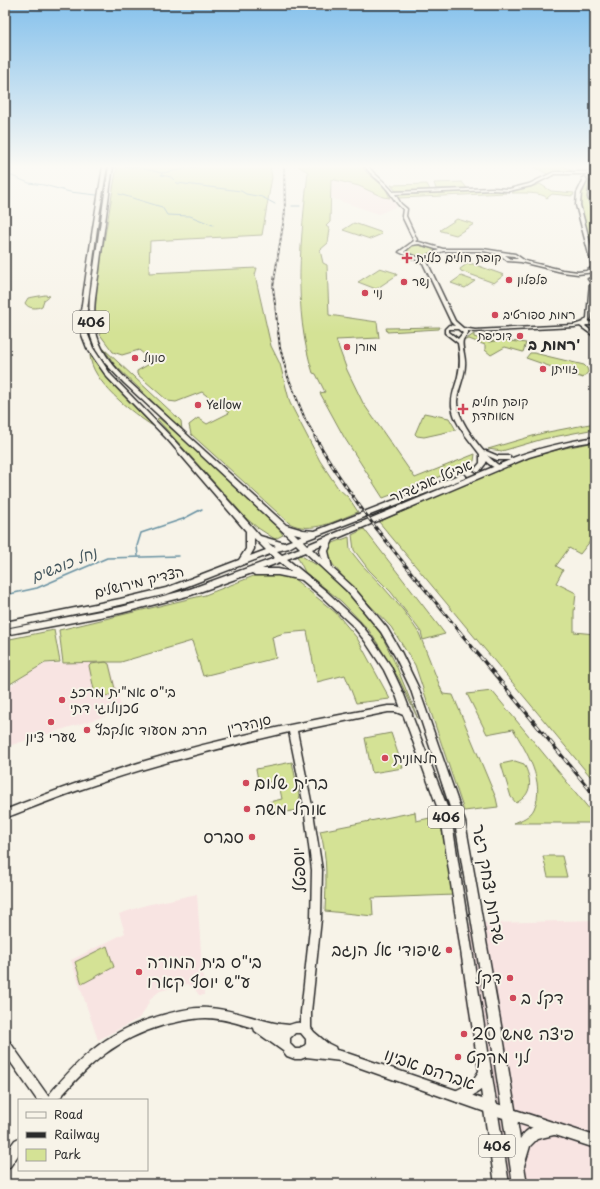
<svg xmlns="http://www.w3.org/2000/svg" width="600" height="1189" viewBox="0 0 600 1189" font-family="'Playpen Sans','Playpen Sans Hebrew',sans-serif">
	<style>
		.built { fill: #f8e4e2 }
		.green { fill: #d4e295; stroke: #808660 }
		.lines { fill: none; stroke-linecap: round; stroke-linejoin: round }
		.stream-far1 { stroke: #6891a2; stroke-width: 1 }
		.stream { stroke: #6891a2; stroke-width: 1.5 }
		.secondary-casing { stroke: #2b2b2b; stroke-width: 3 }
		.primary-casing { stroke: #2b2b2b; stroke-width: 3 }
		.secondary { fill: #f7f3e8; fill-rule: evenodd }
		.primary { fill: #f7f3e8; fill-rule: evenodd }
		.rail-far2-casing { stroke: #2b2b2b; stroke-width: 2 }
		.rail-far1-casing { stroke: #2b2b2b; stroke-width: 3 }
		.rail-casing { stroke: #2b2b2b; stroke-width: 3.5 }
		.rail-far2 { stroke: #f7f3e8; stroke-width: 1; stroke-dasharray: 2.5; stroke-linecap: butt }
		.rail-far1 { stroke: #f7f3e8; stroke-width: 1.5; stroke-dasharray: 4; stroke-linecap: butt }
		.rail { stroke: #f7f3e8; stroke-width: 2; stroke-dasharray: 5.5; stroke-linecap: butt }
		.poi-dot { fill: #d1495b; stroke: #f7f3e8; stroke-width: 1.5 }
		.labels { text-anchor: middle; stroke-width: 4; stroke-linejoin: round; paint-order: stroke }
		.far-poi-label { font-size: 12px; fill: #2b2b2b; stroke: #f7f3e8; text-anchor: start }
		.shield { fill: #f7f3e8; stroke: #686764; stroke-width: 1 }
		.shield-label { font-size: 13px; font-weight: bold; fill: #2b2b2b }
		.street-label { font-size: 14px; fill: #2b2b2b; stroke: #f7f3e8 }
		.poi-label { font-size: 14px; fill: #2b2b2b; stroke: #f7f3e8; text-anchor: start }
		.far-district-label { font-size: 15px; font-weight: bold; fill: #2b2b2b; stroke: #f7f3e8 }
		.water-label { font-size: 15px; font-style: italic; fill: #44565d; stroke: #f7f3e8 }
		.near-poi-label { font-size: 17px; fill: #2b2b2b; stroke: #f7f3e8; text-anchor: start }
		.near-street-label { font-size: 17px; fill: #2b2b2b; stroke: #f7f3e8 }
	</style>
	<rect width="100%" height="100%" fill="#f7f3e8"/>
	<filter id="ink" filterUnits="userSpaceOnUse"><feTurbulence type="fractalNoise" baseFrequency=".025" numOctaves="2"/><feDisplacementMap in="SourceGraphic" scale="8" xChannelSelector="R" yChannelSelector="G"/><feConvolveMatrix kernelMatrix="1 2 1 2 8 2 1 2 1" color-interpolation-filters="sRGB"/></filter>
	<g filter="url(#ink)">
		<g class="built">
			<polygon points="331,179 359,186 383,197 391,198 397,206 379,214 331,198"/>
			<polygon points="107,661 110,664 122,711 5,747 5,690 28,673 45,664"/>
			<polygon points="197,894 204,995 199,995 194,988 187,984 160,991 151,998 144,1012 138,1019 98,1040 71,960 125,933 119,914 146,905"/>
			<polygon points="595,920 595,1184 494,1184 455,924"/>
		</g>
		<g class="green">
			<path d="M117,166H270L272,177L262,235L150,241L149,273L257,268L255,275L271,346L280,364L290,403L320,461L338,488L349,498L358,512C337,520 311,535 289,523L191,434L189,425L198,418L207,424L229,413L202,392L176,402L168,401L137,374V371L153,362L139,350L122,355L113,352L101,336L96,326L95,315L97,282Z"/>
			<path d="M298,166H362L366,172L385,187L390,198L383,197L359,186L331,179L330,222L326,226L330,229L328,243L320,250L323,263L327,265L329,315L377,322L379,338L336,340L347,370L363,403L415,478L475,454L474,461L470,465L383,498L344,437L320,393L325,392L316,374L313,373C292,309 301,238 308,172Z"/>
			<polygon points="533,166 563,166 574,172 560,171 547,174"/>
			<path d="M587,180L592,181C583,192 593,207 595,219C597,233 595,249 595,263L581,205V194Z"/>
			<polygon points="462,182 467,188 436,189 434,183"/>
			<polygon points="427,184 430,190 396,191 391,185"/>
			<path d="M540,184L551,191L574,193L573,196L552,194L547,198C542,192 521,193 512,193C518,187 532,188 540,184Z"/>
			<polygon points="498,190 506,193 399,198 398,196 400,195"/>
			<polygon points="457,219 474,224 456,235 441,231 440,230"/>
			<polygon points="354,223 380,232 382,234 370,239 343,230"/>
			<path d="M416,244L433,249L435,251C422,261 418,258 404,252V250Z"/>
			<polygon points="467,264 473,264 504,275 494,283 461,271 460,269"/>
			<polygon points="380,268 396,273 397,275 376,289 358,282"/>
			<polygon points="461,276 475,281 465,288 451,283"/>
			<path d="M45,295L50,296L44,300L42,306C37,309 28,309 25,303L28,298Z"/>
			<polygon points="440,327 439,329 387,332 386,328"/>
			<polygon points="474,334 474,337 489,342 501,340 526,343 523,352 505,347 491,355 485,350 485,345 469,339 465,340"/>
			<polygon points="104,349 178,418 181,421 182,430 115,365"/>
			<polygon points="530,353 534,353 584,365 587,368 588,372 583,378 526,358"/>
			<path d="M90,355L110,382L153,426C132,413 91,381 90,355Z"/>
			<polygon points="424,413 449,418 456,430 424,437 417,436 415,434"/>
			<polygon points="159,418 208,461 279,529 283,535 275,539 258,528 247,519 157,419"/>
			<polygon points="595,423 595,429 543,439 502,451 488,449 543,433"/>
			<polygon points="595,442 595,535 580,554 569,548 556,566 563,570 556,583 576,593 574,612 574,632 595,634 595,782 379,522 520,460 560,449"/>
			<polygon points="364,529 445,634 423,640 421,632 391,592 369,570 354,550 352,535"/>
			<polygon points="349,537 350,550 362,565 384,588 403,610 419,633 443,694 453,695 496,798 498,807 464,811 415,665 391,627 343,577 331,562 328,556 327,550 333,543"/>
			<polygon points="300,555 320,567 354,599 381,634 396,665 418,719 399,679 378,644 368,629 341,601 305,572 297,556"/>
			<polygon points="264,572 276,573 293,578 336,613 357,638 390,699 356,703 345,675 317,682 307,631 284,633 272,637 276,658 203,676 192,641 121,662 106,662 109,664 116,693 96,699 89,666 91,664 106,662 63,663 59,630 205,595"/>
			<polygon points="54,630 60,662 45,663 5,687 5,640"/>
			<path d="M492,691L595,816V823H514C521,820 530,817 534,809C546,782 526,751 513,729L487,734L467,694Z"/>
			<polygon points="391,733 403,768 372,773 365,738"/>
			<path d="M515,761L524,764C532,780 533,794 516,803L511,797L501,764Z"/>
			<polygon points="292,762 302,809 271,815 269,802 282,799 278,780 259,784 256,769"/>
			<path d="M415,812L416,821L439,816L455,895L372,898L373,916L325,911C326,885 328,857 320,831Z"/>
			<polygon points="543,856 562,856 567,877 548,877"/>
			<polygon points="107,946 114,967 82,984 75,962"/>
		</g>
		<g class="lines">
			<g class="stream-far1">
				<polyline points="121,166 140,168 162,173 161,175 171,177 177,183 241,191 246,194 262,197 275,204"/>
				<polyline points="216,166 218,166"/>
				<polyline points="162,173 201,166"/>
				<polyline points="5,176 12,176 29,183 44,185 70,192 97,195"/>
				<polyline points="119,194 162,207 167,215 190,216 213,225"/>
				<polyline points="292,206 300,206"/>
			</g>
			<g class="stream">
				<polyline points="138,556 137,546 141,533 183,519 202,509"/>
				<polyline points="5,595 37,588 107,558 179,556"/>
			</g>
			<defs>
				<g id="secondary">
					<path d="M365,166H368C375,176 386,182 393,192L492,188L509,189L529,184L554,172H595V174H555L531,186L509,191L492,190L395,194L401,204L407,209L406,216L417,240L415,241L416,242H419L443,249H483L515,254L525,261L562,270L578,272L586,271L591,268L592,266L576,205L577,193L583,181L582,178L584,177L586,178L587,181L581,193L580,205L595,262V272L578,274L562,272L521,262L508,261L499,254L483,251H443L424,260L427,262L455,321L463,328L475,330L574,325L583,322L587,318L590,282L588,279L592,278L594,282L591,318L588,322L595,323V325H586L585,326L595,334V337L580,326L574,327L475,332L468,331V333C467,335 464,337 463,340C461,346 466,357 465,365C465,377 458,388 457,401C456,419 485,457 500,466V468C491,469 484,459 479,453C469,439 454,424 452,406C451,395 456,386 458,376C461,364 460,354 458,343L445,333V329L449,325L455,326L451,322L423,263L399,252L414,241L402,216L403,209C395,203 392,194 385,187C379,179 370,175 365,166ZM419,244L439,250C420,259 424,260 404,252L412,245ZM505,255L514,256L518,259H511ZM449,329H458L463,333L458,339L449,332Z"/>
					<polygon points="595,180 592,197 595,207 595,215 593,214 588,197 590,183"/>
					<path d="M388,706H397L411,712L412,714L411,716L408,717L396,712H388L297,731L312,806L322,870L321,919L311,1012V1028L314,1032L327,1043L335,1047L336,1050L341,1051L491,1102L595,1136V1148L491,1114L341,1061L306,1057L301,1059H295L287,1056L283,1051L255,1031L254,1028C239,1024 223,1018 206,1018C192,1018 177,1022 164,1025C116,1039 90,1063 58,1100H37L5,1054V1040L9,1041L48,1096C83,1054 109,1030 163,1015C178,1011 193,1007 208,1008C233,1009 256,1020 280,1024C283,1024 286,1025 289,1025C293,1024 296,1022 301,1023V1012L311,919L312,870L304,806L289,732C225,747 162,762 100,783C68,793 36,806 5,818V810C51,792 98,775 145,761C225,737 307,721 388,706ZM295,1033H301L306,1039V1044L301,1049H295L290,1044V1038Z"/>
					<polygon points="19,1138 19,1154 9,1168 5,1170 5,1154 15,1140"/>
				</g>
				<path id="primary" d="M103,166H107L97,228L86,318L88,335L93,348L111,375L172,438L253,528L260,536L284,543L292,540L124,383L105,363L96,350L91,337L89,321L90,295L109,166H113C108,201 103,235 99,270C96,291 91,314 97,336C102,354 115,368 128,381L286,525L303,530L315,531L461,474H463L466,476L465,478L303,541L307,545L510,460H497L486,455V463L479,472H477L474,470L480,463V452L486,451L498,456H510V459C537,448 566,442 595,437V441L570,445L529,457L333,540L328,551L332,568L353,587L387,628L401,652L418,687L465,822L502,1031L520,1139C526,1128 545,1119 558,1124L559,1129L558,1134L537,1139L530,1146L524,1166L527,1184H513L490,1031L455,822L410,687L395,656L381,632L347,591L305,552L287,559L327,592L359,622L371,637L390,665L404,695L451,817L509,1184H495L481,1090L472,1096L457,1102L453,1100L451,1096L453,1092L471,1083L479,1071L441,817L396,695L384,670L365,641L353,626L321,596L302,580L278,575H255L252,573L191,595L121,613L5,635V629L121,607L190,589L275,558L270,554L167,594L120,605L5,628V622L120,599L166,588L239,560L246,549V531L168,440L107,377L87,348L82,335L80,318L93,228ZM294,533L302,535L298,537ZM254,538L266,550L250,556L254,549ZM268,543L276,546L273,547ZM296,544L300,548L282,555L277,551L289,548ZM323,544L320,551L322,559L312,549ZM280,562L292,572L278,569H262Z"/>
			</defs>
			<use href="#secondary" class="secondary-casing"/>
			<use href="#primary" class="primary-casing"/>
			<use href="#secondary" class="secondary"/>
			<use href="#primary" class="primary"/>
			<defs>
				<polyline id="rail-far2" points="284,166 285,212 273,287 280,348 288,377 305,419 316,438"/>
				<path id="rail-far1" d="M315,437C355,508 409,569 460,632"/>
				<polyline id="rail" points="459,631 595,796"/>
			</defs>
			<use href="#rail-far2" class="rail-far2-casing"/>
			<use href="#rail-far1" class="rail-far1-casing"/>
			<use href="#rail" class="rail-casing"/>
			<use href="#rail-far2" class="rail-far2"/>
			<use href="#rail-far1" class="rail-far1"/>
			<use href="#rail" class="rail"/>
		</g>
	</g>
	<linearGradient id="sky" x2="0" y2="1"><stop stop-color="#85c1ec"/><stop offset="0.5" stop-color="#fbfaf5"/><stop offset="1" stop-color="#fbfaf5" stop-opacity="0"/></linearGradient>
	<rect width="600" height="333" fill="url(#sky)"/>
	<g class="poi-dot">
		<path d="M405 252h4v4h4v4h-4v4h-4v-4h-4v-4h4z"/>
		<circle cx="509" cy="280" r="4"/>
		<circle cx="404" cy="282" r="4"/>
		<circle cx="365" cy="293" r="4"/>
		<circle cx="495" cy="315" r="4"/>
		<circle cx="520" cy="336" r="4"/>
		<circle cx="347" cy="347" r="4"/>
		<circle cx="135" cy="358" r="4"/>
		<circle cx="543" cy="369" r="4"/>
		<circle cx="198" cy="405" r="4"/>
		<path d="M461 403h4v4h4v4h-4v4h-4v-4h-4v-4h4z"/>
		<circle cx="62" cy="700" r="4"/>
		<circle cx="51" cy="722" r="4"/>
		<circle cx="87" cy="730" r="4"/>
		<circle cx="385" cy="758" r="4"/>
		<circle cx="246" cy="783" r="4"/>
		<circle cx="247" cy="809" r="4"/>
		<circle cx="252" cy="837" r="4"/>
		<circle cx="449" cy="950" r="4"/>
		<circle cx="139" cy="972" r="4"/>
		<circle cx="510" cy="978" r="4"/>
		<circle cx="513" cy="998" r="4"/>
		<circle cx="464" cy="1034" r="4"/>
		<circle cx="458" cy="1057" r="4"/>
	</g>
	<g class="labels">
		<g class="far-poi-label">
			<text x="416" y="262">קופת חולים כללית</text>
			<text x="517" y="284">פלפלון</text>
			<text x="412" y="286">נשר</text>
			<text x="373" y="297">נוי</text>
			<text x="503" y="319">רמות ספורטיב</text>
			<text x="512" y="340" text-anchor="end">דוכיפת</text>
			<text x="355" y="351">מורן</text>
			<text x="143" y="362">סונול</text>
			<text x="551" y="373">זוויתן</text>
			<text x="472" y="406">קופת חולים<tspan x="472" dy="14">מאוחדת</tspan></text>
			<text x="206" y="409">Yellow</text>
		</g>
		<g class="shield">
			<rect x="73" y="311" width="36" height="22" rx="3"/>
			<rect x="428" y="806" width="36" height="22" rx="3"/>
			<rect x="479" y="1135" width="36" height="22" rx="3"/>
		</g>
		<g class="shield-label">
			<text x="91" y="327">406</text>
			<text x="446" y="822">406</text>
			<text x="497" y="1151">406</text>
		</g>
		<g class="street-label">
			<text transform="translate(431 481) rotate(-23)" y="5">אביטל אביגדור</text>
			<text transform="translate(139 582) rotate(-14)" y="5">הצדיק מירושלים</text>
			<text transform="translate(249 724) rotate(-13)" y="5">סנהדרין</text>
		</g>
		<g class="poi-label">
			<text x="70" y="697">בי"ס אמ"ית מרכז<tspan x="70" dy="16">טכנולוגי דתי</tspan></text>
			<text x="95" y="735">הרב מסעוד אלקבץ</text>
			<text x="51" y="742" text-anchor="middle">שערי ציון</text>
			<text x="393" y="763">חלמונית</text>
		</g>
		<g class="far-district-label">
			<text x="554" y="350">רמות ב'</text>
		</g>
		<g class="water-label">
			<text transform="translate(64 565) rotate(-22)" y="5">נחל כובשים</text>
		</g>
		<g class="near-poi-label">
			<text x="254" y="789">ברית שלום</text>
			<text x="255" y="815">אוהל משה</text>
			<text x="244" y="843" text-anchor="end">סברס</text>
			<text x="441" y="956" text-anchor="end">שיפודי אל הנגב</text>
			<text x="147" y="968">בי"ס בית המורה<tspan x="147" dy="20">ע"ש יוסף קארו</tspan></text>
			<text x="502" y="984" text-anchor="end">דקל</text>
			<text x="521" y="1004">דקל ב</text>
			<text x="472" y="1040">פיצה שמש 20</text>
			<text x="466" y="1063">לני מרקט</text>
		</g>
		<g class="near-street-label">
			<text transform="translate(299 870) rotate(-93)" y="6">יוספטל</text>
			<text transform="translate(489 884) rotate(80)" y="6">שדרות יצחק רגר</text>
			<text transform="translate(430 1069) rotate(19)" y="6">אברהם אבינו</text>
		</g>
	</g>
	<rect width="600" height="1189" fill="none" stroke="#f7f3e8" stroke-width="20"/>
	<rect x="10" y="10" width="580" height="1169" fill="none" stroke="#2b2b2b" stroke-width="1.5" filter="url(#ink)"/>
	<rect x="18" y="1099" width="130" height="72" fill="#f7f3e8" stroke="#a5a39c"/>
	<rect x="26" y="1112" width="20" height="6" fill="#f7f3e8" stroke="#a5a39c"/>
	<text x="54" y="1119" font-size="12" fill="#2b2b2b">Road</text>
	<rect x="26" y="1132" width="20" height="6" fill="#2b2b2b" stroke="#a5a39c"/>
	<text x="54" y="1139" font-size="12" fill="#2b2b2b">Railway</text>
	<rect x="26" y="1149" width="20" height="12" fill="#d4e295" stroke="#a5a39c"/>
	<text x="54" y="1159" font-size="12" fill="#2b2b2b">Park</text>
</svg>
